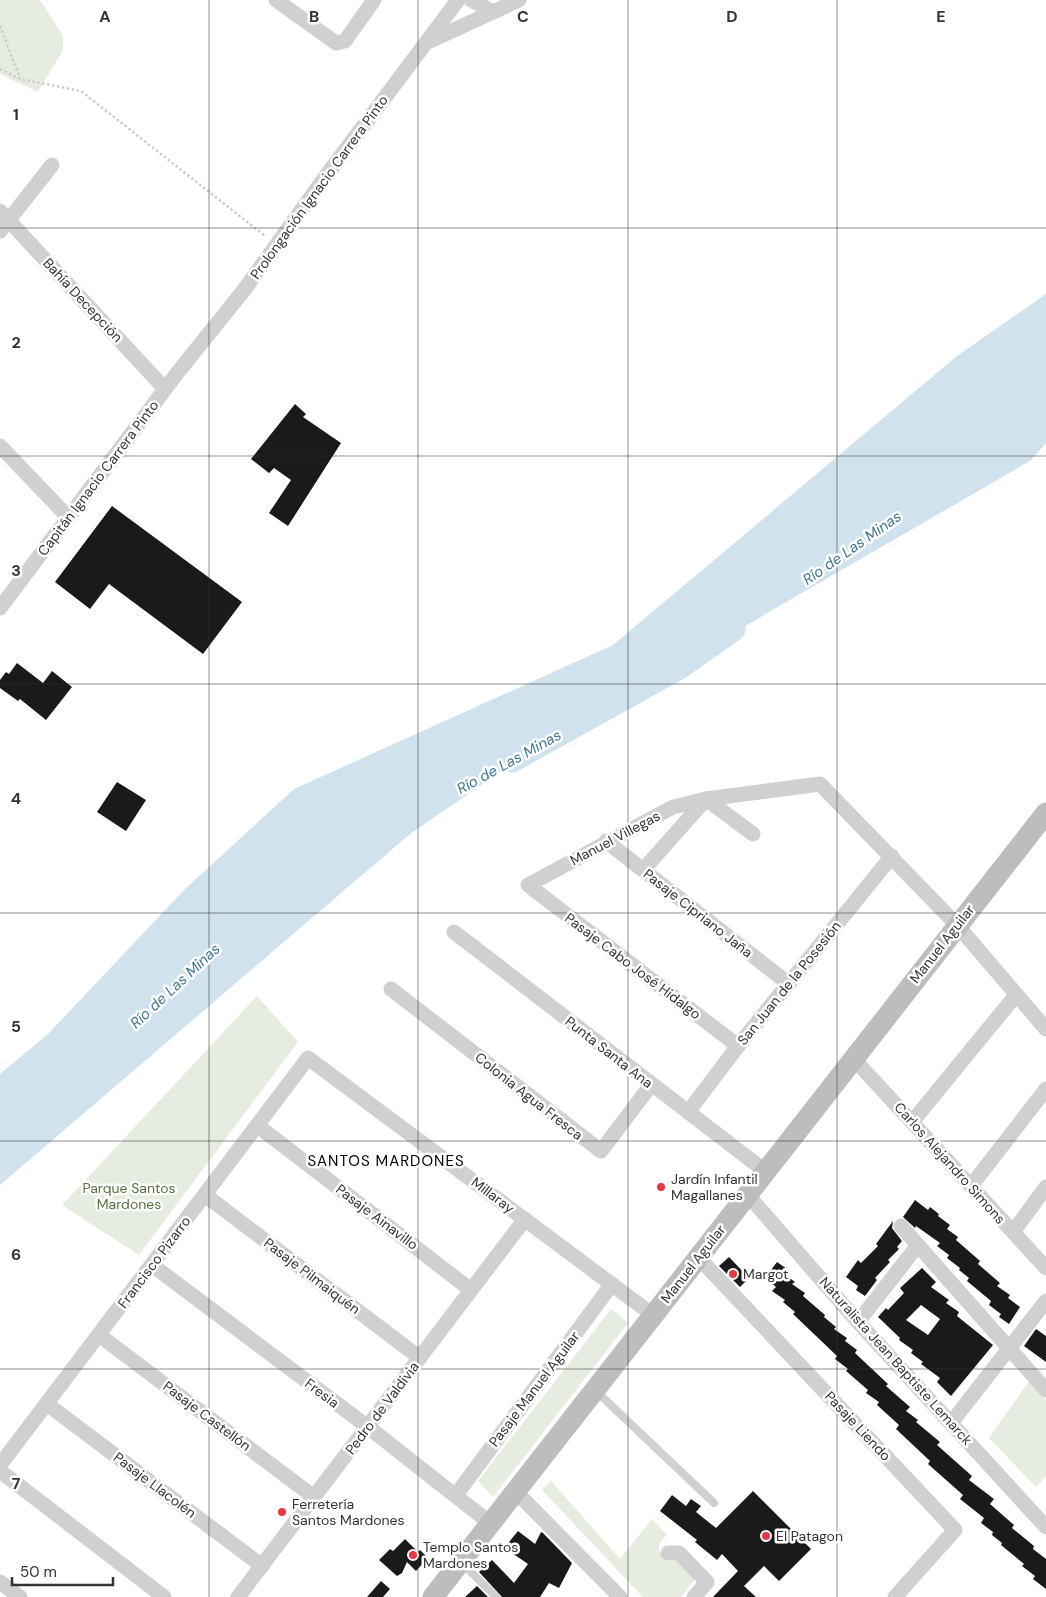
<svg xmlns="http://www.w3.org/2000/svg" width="1046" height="1597" viewBox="0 0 1046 1597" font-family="'DM Sans',sans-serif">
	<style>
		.green { fill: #e6ecdf }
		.water { fill: #cfe2ee }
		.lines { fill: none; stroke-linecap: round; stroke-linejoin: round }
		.river { stroke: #cfe2ee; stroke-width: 25 }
		.building { fill: #1a1a1a; fill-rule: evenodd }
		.path { stroke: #cdcdcd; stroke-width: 2.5; stroke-dasharray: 2.5 2.5; stroke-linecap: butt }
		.lane { stroke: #d0d0d0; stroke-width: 8 }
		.street { stroke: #d0d0d0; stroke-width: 15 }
		.secondary { stroke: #bdbdbd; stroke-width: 21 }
		.grid { fill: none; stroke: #333; stroke-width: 1; stroke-opacity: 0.55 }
		.poi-dot { fill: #e63946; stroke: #fff; stroke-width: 2 }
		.labels { text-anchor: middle; stroke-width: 5; stroke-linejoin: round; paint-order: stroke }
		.street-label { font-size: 14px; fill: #333; stroke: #fff }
		.poi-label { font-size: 14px; fill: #333; stroke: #fff; text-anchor: start }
		.park-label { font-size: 14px; fill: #56703f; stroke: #fff }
		.water-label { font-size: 15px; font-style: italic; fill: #3f7597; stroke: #fff }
		.neighbourhood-label { font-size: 15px; letter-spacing: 1px; fill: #000; stroke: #fff }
		.grid-label { font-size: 16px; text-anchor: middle; font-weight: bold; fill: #333; stroke: #fff; stroke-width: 5; stroke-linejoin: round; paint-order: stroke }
	</style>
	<rect width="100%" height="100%" fill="#fff"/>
	<g class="green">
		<polygon points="0,0 40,0 63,36 63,50 38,92 0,74"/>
		<polygon points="257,996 298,1042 139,1255 62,1205"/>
		<polygon points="611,1309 628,1323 493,1497 478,1481"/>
		<polygon points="1029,1381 1046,1400 1046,1476 1036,1487 989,1438"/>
		<path d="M551,1481L620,1559L652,1519L667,1535C655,1544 657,1555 670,1562L680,1559L697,1577L681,1597H643L542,1490Z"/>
	</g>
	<polygon class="water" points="1046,294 1046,443 1030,461 541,744 410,834 0,1185 0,1074 49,1033 184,890 294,789 613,645 957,356"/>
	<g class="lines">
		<polyline class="river" points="512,760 679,667 733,629"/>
	</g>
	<g class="building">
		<polygon points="295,404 306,414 303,417 341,443 288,526 269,513 291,480 274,468 269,473 251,459"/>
		<polygon points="112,506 242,602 203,654 109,584 90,609 55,582"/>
		<polygon points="17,663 43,683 52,671 72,687 46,720 20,699 18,701 0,688 0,680 6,672 9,674"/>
		<polygon points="117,782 146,800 126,831 97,812"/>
		<polygon points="915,1200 928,1210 930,1207 939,1214 938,1216 950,1225 947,1229 958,1237 956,1240 980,1261 978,1264 1000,1283 997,1286 1010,1295 1008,1298 1020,1307 1009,1324 999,1317 1001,1314 989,1305 991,1301 967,1281 969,1278 959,1270 960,1268 947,1258 949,1255 937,1246 940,1243 916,1226 915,1228 903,1217"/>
		<polygon points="893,1221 892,1228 902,1241 897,1247 899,1249 888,1260 890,1262 875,1278 877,1280 865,1296 856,1290 858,1286 846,1277 858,1260 861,1263 878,1246 876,1244"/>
		<polygon points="729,1257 749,1278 740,1287 719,1266"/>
		<polygon points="777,1262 787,1269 783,1273 795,1282 792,1284 805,1293 803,1296 825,1315 824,1317 836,1327 834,1329 847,1338 845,1341 857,1350 855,1353 888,1384 886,1386 910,1407 906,1411 918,1420 916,1422 940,1442 937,1445 972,1476 969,1480 994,1499 990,1504 1014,1525 1012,1528 1034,1546 1033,1549 1046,1559 1046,1589 1033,1579 1035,1576 1022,1566 1024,1564 1001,1545 1002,1543 992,1535 993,1532 981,1523 984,1518 960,1499 963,1495 928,1464 930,1461 896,1429 899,1425 877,1405 879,1402 866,1393 868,1390 846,1371 848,1369 835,1359 837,1356 793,1314 795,1312 783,1302 785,1300 772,1291 776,1287 765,1278"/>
		<path d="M922,1268L936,1282L931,1287L949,1300L946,1303L959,1312L957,1316L993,1345L951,1396L937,1382L940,1378L921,1364L923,1362L911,1353L913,1350L899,1340L900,1338L878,1317L886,1308L888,1310L904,1293L900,1288ZM921,1305L940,1319L928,1335L906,1320Z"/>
		<polygon points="1036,1329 1046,1336 1046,1362 1024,1346"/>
		<polygon points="753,1491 811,1549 779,1581 764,1566 744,1586 756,1597 713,1597 738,1571 722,1554 717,1560 695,1542 697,1540 660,1511 672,1495 686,1506 691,1499 701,1506 696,1512 716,1528"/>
		<polygon points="518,1531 535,1544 541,1532 543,1533 572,1563 559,1588 549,1583 540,1597 502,1597 479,1572 492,1560 514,1583 528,1564 512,1553 515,1546 509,1542"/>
		<polygon points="405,1539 418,1552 420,1550 428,1558 416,1571 407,1562 402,1573 397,1576 379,1560 390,1549 393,1551"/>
		<polygon points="381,1581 390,1589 383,1597 367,1597"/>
		<polygon points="477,1586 488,1597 465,1597"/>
	</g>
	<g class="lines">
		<g class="path">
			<polyline points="0,26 20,78"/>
			<polyline points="0,69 20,79 81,91 265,236"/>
		</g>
		<g class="lane">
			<polyline points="596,1391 714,1503"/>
			<polyline points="462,1563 496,1597"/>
		</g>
		<g class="street">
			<polyline points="276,0 336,43 345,41 374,0"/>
			<polyline points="471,0 493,12"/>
			<polyline points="430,41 519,0"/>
			<polyline points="0,211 165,389"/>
			<polyline points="0,231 52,165"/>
			<polyline points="0,446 68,517"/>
			<polyline points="0,608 178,372 244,290 326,176 458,0"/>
			<polyline points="606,841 789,984"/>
			<polyline points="643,870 706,799 753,834"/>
			<polyline points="454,932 765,1171"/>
			<polyline points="391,989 601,1151 651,1085"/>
			<polyline points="738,1046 528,885 673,807 706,799 820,784 957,925 1046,1029"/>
			<polyline points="853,1058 1046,1268"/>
			<polyline points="688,1112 738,1046 892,856"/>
			<polyline points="912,1122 1016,995"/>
			<polyline points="258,1126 471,1290"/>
			<polyline points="971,1186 1046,1089"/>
			<polyline points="747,1194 858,1322 1046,1527"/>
			<polyline points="205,1195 420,1358"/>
			<polyline points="901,1226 1046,1390"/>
			<polyline points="1013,1232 1046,1187"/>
			<polyline points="698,1257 955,1530 895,1597"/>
			<polyline points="152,1265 368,1427 490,1523"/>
			<polyline points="858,1322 918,1245"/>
			<polyline points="99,1335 314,1497"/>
			<polyline points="47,1404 262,1566"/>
			<polyline points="951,1423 1046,1301"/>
			<polyline points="0,1465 308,1058 653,1315"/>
			<polyline points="0,1471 164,1597"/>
			<polyline points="515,1491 620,1597"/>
			<polyline points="456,1495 612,1284"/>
			<polyline points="668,1553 679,1553 707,1582 694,1597"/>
			<polyline points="0,1582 20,1597"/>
			<polyline points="238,1597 525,1219"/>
		</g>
		<polyline class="secondary" points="433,1597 1046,813"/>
	</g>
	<path class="grid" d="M209,0V1597M418,0V1597M628,0V1597M837,0V1597M0,228H1046M0,456H1046M0,684H1046M0,913H1046M0,1141H1046M0,1369H1046"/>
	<g class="poi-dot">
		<circle cx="661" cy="1187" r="5"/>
		<circle cx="733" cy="1274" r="5"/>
		<circle cx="282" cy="1512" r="5"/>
		<circle cx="766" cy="1536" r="5"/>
		<circle cx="413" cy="1555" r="5"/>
	</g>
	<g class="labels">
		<g class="street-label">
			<text transform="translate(319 187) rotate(-54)" y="5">Prolongación Ignacio Carrera Pinto</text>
			<text transform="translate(83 300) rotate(47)" y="5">Bahía Decepción</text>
			<text transform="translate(98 478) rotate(-53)" y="5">Capitán Ignacio Carrera Pinto</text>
			<text transform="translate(615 838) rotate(-28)" y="5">Manuel Villegas</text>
			<text transform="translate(698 913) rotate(38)" y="5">Pasaje Cipriano Jaña</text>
			<text transform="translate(942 944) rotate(-52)" y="5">Manuel Aguilar</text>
			<text transform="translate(633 966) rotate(37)" y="5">Pasaje Cabo José Hidalgo</text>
			<text transform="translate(789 983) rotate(-51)" y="5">San Juan de la Posesión</text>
			<text transform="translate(609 1052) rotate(38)" y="5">Punta Santa Ana</text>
			<text transform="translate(529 1096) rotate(38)" y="5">Colonia Agua Fresca</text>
			<text transform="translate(950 1163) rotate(48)" y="5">Carlos Alejandro Simons</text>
			<text transform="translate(493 1195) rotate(37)" y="5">Millaray</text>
			<text transform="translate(377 1217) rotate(37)" y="5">Pasaje Ainavillo</text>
			<text transform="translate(154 1262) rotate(-53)" y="5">Francisco Pizarro</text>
			<text transform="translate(693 1264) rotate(-52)" y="5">Manuel Aguilar</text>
			<text transform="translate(312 1276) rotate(37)" y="5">Pasaje Pilmaiquén</text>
			<text transform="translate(896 1361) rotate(48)" y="5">Naturalista Jean Baptiste Lemarck</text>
			<text transform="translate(534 1389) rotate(-53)" y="5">Pasaje Manuel Aguilar</text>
			<text transform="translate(322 1393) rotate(37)" y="5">Fresia</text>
			<text transform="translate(382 1408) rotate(-53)" y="5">Pedro de Valdivia</text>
			<text transform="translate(207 1416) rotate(37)" y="5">Pasaje Castellón</text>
			<text transform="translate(858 1426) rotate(47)" y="5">Pasaje Liendo</text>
			<text transform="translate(155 1485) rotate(37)" y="5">Pasaje Llacolén</text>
		</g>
		<g class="poi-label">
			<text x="671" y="1184">Jardín Infantil<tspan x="671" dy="16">Magallanes</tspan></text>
			<text x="743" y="1279">Margot</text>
			<text x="292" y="1509">Ferretería<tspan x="292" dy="16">Santos Mardones</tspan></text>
			<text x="776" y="1541">El Patagon</text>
			<text x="423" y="1552">Templo Santos<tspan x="423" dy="16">Mardones</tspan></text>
		</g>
		<g class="park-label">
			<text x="129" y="1193">Parque Santos<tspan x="129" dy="16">Mardones</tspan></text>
		</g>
		<g class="water-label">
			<text transform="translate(852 548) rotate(-35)" y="5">Río de Las Minas</text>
			<text transform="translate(509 762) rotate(-29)" y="5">Río de Las Minas</text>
			<text transform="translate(175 986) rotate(-43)" y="5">Río de Las Minas</text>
		</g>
		<g class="neighbourhood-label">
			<text x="386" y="1166">SANTOS MARDONES</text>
		</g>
	</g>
	<g class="grid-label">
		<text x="105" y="22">A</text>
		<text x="314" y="22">B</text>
		<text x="523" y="22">C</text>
		<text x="732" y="22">D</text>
		<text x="941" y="22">E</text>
		<text x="16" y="120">1</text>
		<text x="16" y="348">2</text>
		<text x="16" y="576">3</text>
		<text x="16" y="804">4</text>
		<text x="16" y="1032">5</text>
		<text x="16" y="1260">6</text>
		<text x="16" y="1489">7</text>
	</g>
	<path d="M12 1577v8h101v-8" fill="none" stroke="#333333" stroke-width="2.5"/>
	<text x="20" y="1577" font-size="15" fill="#333333" stroke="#ffffff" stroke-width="4" paint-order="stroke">50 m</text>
</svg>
